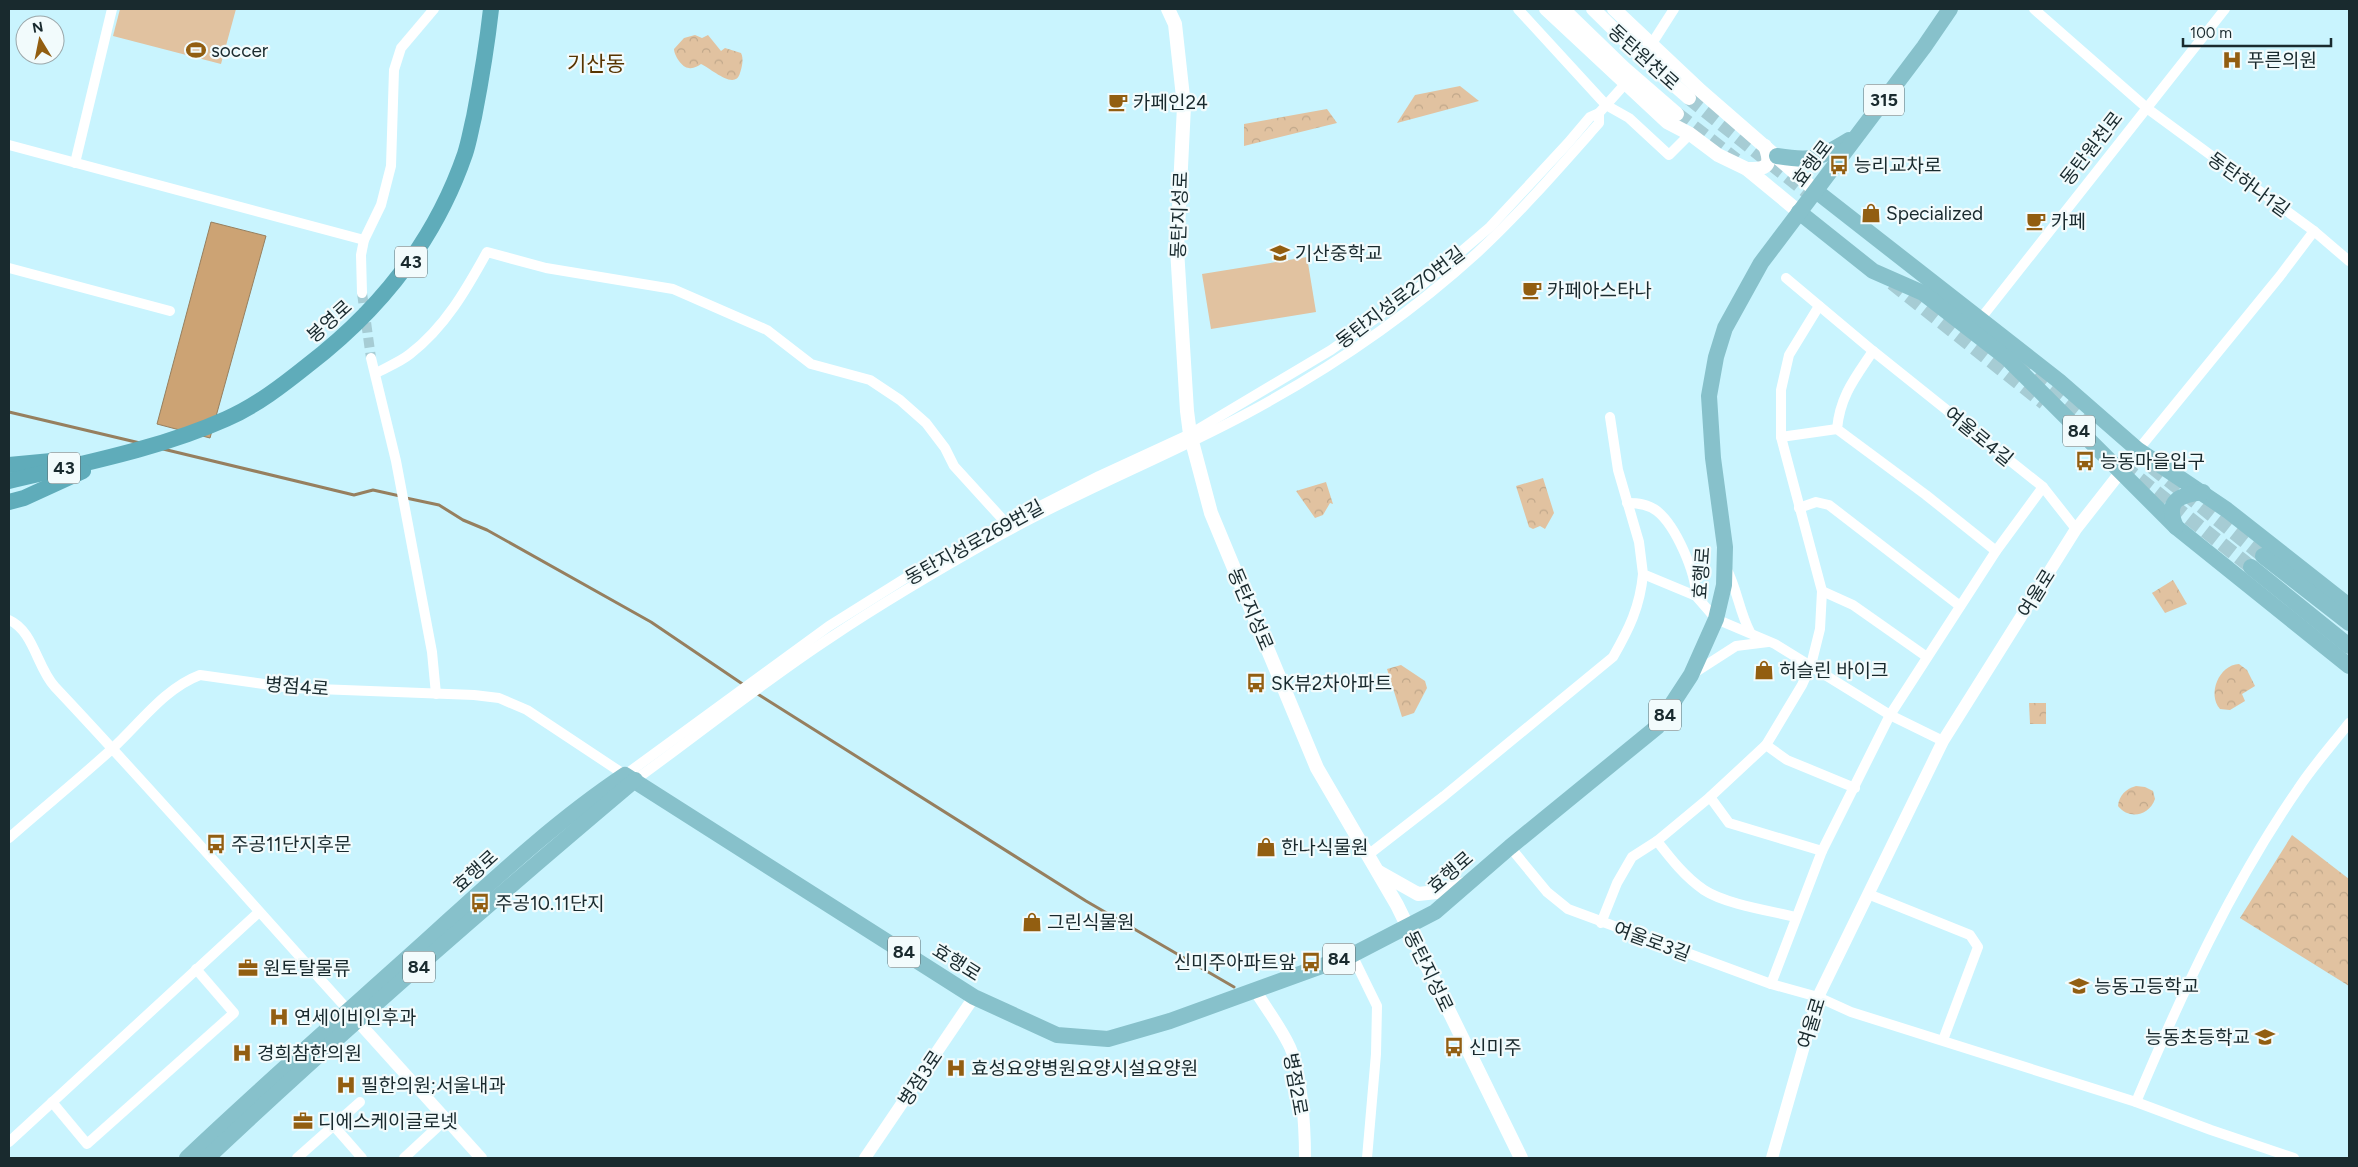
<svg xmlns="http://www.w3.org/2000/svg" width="2358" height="1167" viewBox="0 0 2358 1167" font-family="Figtree,'Noto Sans KR',sans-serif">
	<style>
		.forest { fill: url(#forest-crowns) }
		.pitch { fill: #e1c2a0 }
		.water { fill: #cca374; stroke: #967f5f }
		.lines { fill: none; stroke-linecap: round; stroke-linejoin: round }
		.stream { stroke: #967f5f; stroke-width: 3 }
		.minor-tunnel { stroke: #a6ccd4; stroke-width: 10; stroke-dasharray: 10 5; stroke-linecap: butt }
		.secondary-tunnel { stroke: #a6ccd4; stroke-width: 14; stroke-dasharray: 14 7; stroke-linecap: butt }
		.minor { stroke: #fff; stroke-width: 10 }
		.tertiary { stroke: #fff; stroke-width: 12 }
		.secondary { stroke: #fff; stroke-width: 14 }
		.primary { stroke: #87c1cb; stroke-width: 16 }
		.trunk { stroke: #5facba; stroke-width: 16 }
		.labels { text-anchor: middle; stroke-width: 4.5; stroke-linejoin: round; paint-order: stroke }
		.shield { fill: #f2fbfc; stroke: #5a696c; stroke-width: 1 }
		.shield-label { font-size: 18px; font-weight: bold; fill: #192a2e }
		.poi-label { font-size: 19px; fill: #192a2e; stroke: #f2fbfc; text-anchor: start }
		.street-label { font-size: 19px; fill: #192a2e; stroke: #f2fbfc }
		.quarter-label { font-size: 21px; fill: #573400; stroke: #f2fbfc }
	</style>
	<defs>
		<pattern id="forest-crowns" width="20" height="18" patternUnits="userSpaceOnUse" patternTransform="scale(1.25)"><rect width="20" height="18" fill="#e1c2a0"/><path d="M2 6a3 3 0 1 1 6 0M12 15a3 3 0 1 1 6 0" fill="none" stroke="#c0a78a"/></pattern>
	</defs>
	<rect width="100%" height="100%" fill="#c9f4fe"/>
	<g class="forest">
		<path d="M695,35L702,38L708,35L721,51L725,48L741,53C744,59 742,67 740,73C735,91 712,69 701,64C698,66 693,69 689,68C682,68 674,55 674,49L684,38Z"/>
		<polygon points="1460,86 1479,101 1397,123 1415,95"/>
		<polygon points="1327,109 1337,123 1244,146 1244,124"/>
		<polygon points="1543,478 1554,513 1545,529 1540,526 1533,529 1529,527 1516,486"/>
		<polygon points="1326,482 1333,504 1330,503 1323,515 1315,518 1296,491"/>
		<polygon points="2173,580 2187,604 2165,613 2152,593"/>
		<path d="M2239,664L2247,670L2255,686L2242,694L2245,701L2230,710L2220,709C2207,694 2219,665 2239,664Z"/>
		<polygon points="1401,665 1425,681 1427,688 1414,713 1402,717 1387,669"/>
		<polygon points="2029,703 2046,703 2046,724 2030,724"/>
		<path d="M2136,786L2145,787L2153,791L2155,799C2149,816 2129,820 2118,806C2119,795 2126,789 2136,786Z"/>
		<polygon points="2292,835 2349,879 2349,986 2240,918"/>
	</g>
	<g class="pitch">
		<polygon points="120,9 236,9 221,64 113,36"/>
		<polygon points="1307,257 1316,312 1211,329 1202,274"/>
	</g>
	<polygon class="water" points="211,222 266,236 210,438 157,424"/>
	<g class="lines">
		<g class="stream">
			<polyline points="9,412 140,443"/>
			<polyline points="163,449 354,495 373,490 400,496"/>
			<polyline points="406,498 439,505 463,520 487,530 651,622 744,685"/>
			<polyline points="756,693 1086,901 1234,987"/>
		</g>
		<polyline class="minor-tunnel" points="362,293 371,358"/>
		<g class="secondary-tunnel">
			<polyline points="1689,98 1817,200"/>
			<polyline points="1677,114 1736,160"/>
			<polyline points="1892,283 2044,403"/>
			<polyline points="2019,361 2092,420"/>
			<polyline points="2123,466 2251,567"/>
			<polyline points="2152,467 2263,556"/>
		</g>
		<g class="minor">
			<polyline points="1518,9 1606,105 1629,118 1669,155 1690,134"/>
			<polyline points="2034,9 2148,109 2314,231 2349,261"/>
			<polyline points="1651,45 1674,9"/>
			<polyline points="9,145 364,240"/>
			<polyline points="75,163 112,9"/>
			<polyline points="9,268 170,311"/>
			<polyline points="1786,278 1873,351 2043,487 2076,529"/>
			<polyline points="362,293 361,255 364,240 381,205 391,166 394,70 401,48 434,9"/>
			<polyline points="1978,322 2225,9"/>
			<path d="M1873,351C1855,378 1840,396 1837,429L1926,495L1996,551"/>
			<polyline points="371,358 396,461 432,652 436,694"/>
			<path d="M376,373C387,367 400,362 410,354C445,327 466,290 487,252L546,268L673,289L767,330L811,364L870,380L900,400L926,423L945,448L954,466L1006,523"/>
			<polyline points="1610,417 1618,470 1639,542 1643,574 1696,596 1716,619 1775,644 1890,715 1943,741"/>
			<polyline points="1781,437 1837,429"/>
			<polyline points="2138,450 2280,276 2314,231"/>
			<path d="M1627,503C1638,503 1648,504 1657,511C1676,526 1696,573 1696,596"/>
			<polyline points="1799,508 1816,502 1829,505 1960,606"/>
			<path d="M1726,568C1737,588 1739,611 1750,632"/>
			<polyline points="1822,591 1853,605 1927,657"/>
			<path d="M9,620C34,631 37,668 55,687C155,793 251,903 349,1011"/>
			<polyline points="1694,673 1736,646 1768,642"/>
			<polyline points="1766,745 1787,760 1855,788"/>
			<path d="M635,780C700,733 763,682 830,638C884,602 940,569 997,537C1078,491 1164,458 1246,414C1328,370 1409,315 1478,252C1521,212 1560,167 1599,123V113"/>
			<polyline points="1710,797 1729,823 1822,851"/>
			<path d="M9,838C43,808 79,779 113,748C140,723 165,688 200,675L292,688L474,695L499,698L527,710L625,775L829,626L912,574L997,528L1099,476L1190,434L1331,350L1379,316L1422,285L1490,227L1568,143L1590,117L1599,113L1625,84"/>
			<path d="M1657,841C1671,859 1685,877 1704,890C1725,904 1771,911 1796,917"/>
			<polyline points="1510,847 1547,892 1568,909 1771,984 1818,997 1851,1012 2136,1102 2211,1130 2294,1158"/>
			<path d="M1368,855L1444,796L1613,657C1629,629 1640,607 1643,574"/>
			<polyline points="1868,894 1970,935 1978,947 1943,1040"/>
			<polyline points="1601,923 1617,883 1632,857 1657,841 1710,797 1766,745 1802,685 1811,665 1820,629 1822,591 1781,437 1781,390 1789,355 1819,306"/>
			<polyline points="1352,955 1377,1006 1376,1054 1367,1158"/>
			<polyline points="1771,984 1822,851 1890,715 1996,551 2043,487"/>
			<polyline points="52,1102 87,1144 234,1013 196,969"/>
			<path d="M2136,1102C2182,993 2231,886 2298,789C2313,766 2332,745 2349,723"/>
			<polyline points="334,1126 362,1158"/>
			<polyline points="9,1142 259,912"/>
			<polyline points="297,1158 360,1102"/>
			<polyline points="404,1158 445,1120"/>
		</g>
		<g class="tertiary">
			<path d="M1255,990C1266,1008 1279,1025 1288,1043C1302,1069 1305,1128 1305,1158"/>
			<polyline points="352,1015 481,1158"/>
			<polyline points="865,1158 974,997"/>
			<polyline points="1772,1158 1818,997 1943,741 2076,529 2138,450"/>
		</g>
		<g class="secondary">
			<polyline points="1168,9 1175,24 1184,106 1177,249 1187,411 1190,434 1211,513 1317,768 1397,905 1521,1158"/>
			<polyline points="1546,9 1667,122 1690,134 1718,155 1747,169 1799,212"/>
			<polyline points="1563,9 1624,68 1677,114"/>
			<polyline points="1593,9 1639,54 1689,98"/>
			<polyline points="1614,9 1701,91 1816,191"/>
			<path d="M1747,169C1766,169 1773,167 1765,146"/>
			<polyline points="1379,872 1418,894 1437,892 1468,883"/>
		</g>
		<g class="primary">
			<path d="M1777,156C1813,162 1818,159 1849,140"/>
			<polyline points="1816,191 2059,381 2138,450 2227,510 2349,606"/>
			<polyline points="1799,212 1873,271 1923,293 2008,359 2176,527 2349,666"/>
			<path d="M2176,527C2164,500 2180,495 2203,492"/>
			<polyline points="2263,556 2349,623"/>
			<polyline points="2251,567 2349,646"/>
			<path d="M187,1158C265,1084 345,1014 425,942C489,884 553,823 625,775L974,997L1057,1035L1108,1039L1170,1021L1352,955L1435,912L1510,847L1657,727L1691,675L1716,619L1724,585L1725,547L1713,458L1709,396L1716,357L1725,328L1761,263L1924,47L1950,9"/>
			<path d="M207,1158C345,1028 489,903 635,780"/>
		</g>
		<g class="trunk">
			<polyline points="9,465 62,460"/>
			<path d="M9,481C80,464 159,449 226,419C256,406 283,385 308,365C381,309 435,241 465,154C469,142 471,129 474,117C481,81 487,45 491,9"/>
			<polyline points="9,502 24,498 83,471"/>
		</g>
	</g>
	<defs>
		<symbol id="stadium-bare" viewBox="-9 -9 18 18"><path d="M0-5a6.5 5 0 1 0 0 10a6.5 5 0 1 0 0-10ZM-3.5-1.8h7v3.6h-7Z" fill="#925e11" stroke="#f2fbfc" stroke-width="2.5" paint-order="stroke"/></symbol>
		<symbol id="hospital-bare" viewBox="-9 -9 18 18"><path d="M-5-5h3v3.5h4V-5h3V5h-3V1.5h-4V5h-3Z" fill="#925e11" stroke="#f2fbfc" stroke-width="2.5" paint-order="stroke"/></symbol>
		<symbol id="cafe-bare" viewBox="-9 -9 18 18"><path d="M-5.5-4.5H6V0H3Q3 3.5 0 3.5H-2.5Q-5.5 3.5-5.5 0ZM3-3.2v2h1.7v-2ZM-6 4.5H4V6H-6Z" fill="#925e11" stroke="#f2fbfc" stroke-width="2.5" paint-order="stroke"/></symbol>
		<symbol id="bus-bare" viewBox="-9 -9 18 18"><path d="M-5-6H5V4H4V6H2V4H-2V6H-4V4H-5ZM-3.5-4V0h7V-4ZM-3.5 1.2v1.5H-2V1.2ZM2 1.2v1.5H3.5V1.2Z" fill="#925e11" stroke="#f2fbfc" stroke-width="2.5" paint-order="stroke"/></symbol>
		<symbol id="shop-bare" viewBox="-9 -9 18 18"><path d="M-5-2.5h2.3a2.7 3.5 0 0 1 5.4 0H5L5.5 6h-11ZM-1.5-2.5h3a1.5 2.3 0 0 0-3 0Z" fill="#925e11" stroke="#f2fbfc" stroke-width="2.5" paint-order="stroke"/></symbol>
		<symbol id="school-bare" viewBox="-9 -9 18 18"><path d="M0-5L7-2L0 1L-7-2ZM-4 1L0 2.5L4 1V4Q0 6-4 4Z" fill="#925e11" stroke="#f2fbfc" stroke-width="2.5" paint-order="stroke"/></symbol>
		<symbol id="office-bare" viewBox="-9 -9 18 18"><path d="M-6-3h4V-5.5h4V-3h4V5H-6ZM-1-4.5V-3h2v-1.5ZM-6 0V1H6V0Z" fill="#925e11" stroke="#f2fbfc" stroke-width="2.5" paint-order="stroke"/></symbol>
	</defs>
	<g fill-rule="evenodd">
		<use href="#stadium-bare" x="182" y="36" width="28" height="28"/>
		<use href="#hospital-bare" x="2218" y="46" width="28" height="28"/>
		<use href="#cafe-bare" x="1104" y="88" width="28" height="28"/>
		<use href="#bus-bare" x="1825" y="151" width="28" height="28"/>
		<use href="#shop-bare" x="1857" y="199" width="28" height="28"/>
		<use href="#cafe-bare" x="2022" y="207" width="28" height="28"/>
		<use href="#school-bare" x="1266" y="239" width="28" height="28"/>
		<use href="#cafe-bare" x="1518" y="276" width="28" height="28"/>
		<use href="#bus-bare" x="2071" y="447" width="28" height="28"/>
		<use href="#shop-bare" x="1750" y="656" width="28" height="28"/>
		<use href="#bus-bare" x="1242" y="669" width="28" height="28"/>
		<use href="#bus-bare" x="202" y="830" width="28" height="28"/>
		<use href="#shop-bare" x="1252" y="833" width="28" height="28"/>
		<use href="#bus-bare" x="466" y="889" width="28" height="28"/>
		<use href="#shop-bare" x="1018" y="908" width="28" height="28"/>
		<use href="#bus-bare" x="1297" y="948" width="28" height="28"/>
		<use href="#office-bare" x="234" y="954" width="28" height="28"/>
		<use href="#school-bare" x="2065" y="972" width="28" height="28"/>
		<use href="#hospital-bare" x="265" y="1003" width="28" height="28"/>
		<use href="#school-bare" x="2251" y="1023" width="28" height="28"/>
		<use href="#bus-bare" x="1440" y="1033" width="28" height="28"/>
		<use href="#hospital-bare" x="228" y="1039" width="28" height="28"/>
		<use href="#hospital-bare" x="942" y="1054" width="28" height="28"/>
		<use href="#hospital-bare" x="332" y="1071" width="28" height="28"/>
		<use href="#office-bare" x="289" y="1107" width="28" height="28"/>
	</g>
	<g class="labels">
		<g class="shield">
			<rect x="1864" y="84.5" width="40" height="31" rx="4"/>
			<rect x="395" y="246.5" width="32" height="31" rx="4"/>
			<rect x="2063" y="415.5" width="32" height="31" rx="4"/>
			<rect x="48" y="452.5" width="32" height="31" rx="4"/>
			<rect x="1649" y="699.5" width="32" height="31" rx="4"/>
			<rect x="888" y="936.5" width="32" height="31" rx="4"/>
			<rect x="1323" y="943.5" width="32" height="31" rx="4"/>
			<rect x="403" y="951.5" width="32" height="31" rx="4"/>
		</g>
		<g class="shield-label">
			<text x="1884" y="106">315</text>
			<text x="411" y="268">43</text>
			<text x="2079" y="437">84</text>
			<text x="64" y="474">43</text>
			<text x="1665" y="721">84</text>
			<text x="904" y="958">84</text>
			<text x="1339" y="965">84</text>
			<text x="419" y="973">84</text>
		</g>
		<g class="poi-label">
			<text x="211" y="57">soccer</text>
			<text x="2247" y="67">푸른의원</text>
			<text x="1133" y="109">카페인24</text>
			<text x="1854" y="172">능리교차로</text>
			<text x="1886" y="220">Specialized</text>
			<text x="2051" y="228">카페</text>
			<text x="1295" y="260">기산중학교</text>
			<text x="1547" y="297">카페아스타나</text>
			<text x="2100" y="468">능동마을입구</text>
			<text x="1779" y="677">허슬린 바이크</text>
			<text x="1271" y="690">SK뷰2차아파트</text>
			<text x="231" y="851">주공11단지후문</text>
			<text x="1281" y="854">한나식물원</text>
			<text x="495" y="910">주공10.11단지</text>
			<text x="1047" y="929">그린식물원</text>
			<text x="1296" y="969" text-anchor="end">신미주아파트앞</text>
			<text x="263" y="975">원토탈물류</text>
			<text x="2094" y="993">능동고등학교</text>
			<text x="294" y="1024">연세이비인후과</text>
			<text x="2250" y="1044" text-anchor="end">능동초등학교</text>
			<text x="1469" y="1054">신미주</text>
			<text x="257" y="1060">경희참한의원</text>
			<text x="971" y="1075">효성요양병원요양시설요양원</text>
			<text x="361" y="1092">필한의원;서울내과</text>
			<text x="318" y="1128">디에스케이글로넷</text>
		</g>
		<g class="street-label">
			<text transform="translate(1644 57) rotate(42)" y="7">동탄원천로</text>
			<text transform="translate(2091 148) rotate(-52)" y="7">동탄원천로</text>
			<text transform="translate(1812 163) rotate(-53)" y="7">효행로</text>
			<text transform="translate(2249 184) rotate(36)" y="7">동탄하나1길</text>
			<text transform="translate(1179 215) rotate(-88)" y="7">동탄지성로</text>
			<text transform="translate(1400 297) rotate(-37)" y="7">동탄지성로270번길</text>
			<text transform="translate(329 321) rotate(-42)" y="7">봉영로</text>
			<text transform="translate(1979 436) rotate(39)" y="7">여울로4길</text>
			<text transform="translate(974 542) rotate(-29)" y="7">동탄지성로269번길</text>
			<text transform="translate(1701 573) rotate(-86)" y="7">효행로</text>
			<text transform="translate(2036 593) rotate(-58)" y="7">여울로</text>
			<text transform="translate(1251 609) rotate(67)" y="7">동탄지성로</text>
			<text transform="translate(297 686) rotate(5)" y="7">병점4로</text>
			<text transform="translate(475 871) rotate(-42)" y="7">효행로</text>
			<text transform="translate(1450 872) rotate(-41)" y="7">효행로</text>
			<text transform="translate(1652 941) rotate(20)" y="7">여울로3길</text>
			<text transform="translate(957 962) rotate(32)" y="7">효행로</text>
			<text transform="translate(1429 971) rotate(64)" y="7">동탄지성로</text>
			<text transform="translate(1811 1023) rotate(-73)" y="7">여울로</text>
			<text transform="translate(920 1078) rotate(-56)" y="7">병점3로</text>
			<text transform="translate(1296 1084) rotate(80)" y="7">병점2로</text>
		</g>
		<g class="quarter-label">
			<text x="596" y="71">기산동</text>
		</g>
	</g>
	<rect width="2358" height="1167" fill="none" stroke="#192a2e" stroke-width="20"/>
	<g transform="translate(40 40) rotate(350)"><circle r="24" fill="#f2fbfc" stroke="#9ba7aa"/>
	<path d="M0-4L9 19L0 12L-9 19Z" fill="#925e11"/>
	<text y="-8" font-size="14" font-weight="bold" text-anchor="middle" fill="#192a2e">N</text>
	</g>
	<path d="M2183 38v8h148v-8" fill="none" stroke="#192a2e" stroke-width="2.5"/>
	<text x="2190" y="38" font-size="15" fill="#192a2e" stroke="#f2fbfc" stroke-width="4" paint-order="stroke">100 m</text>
</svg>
